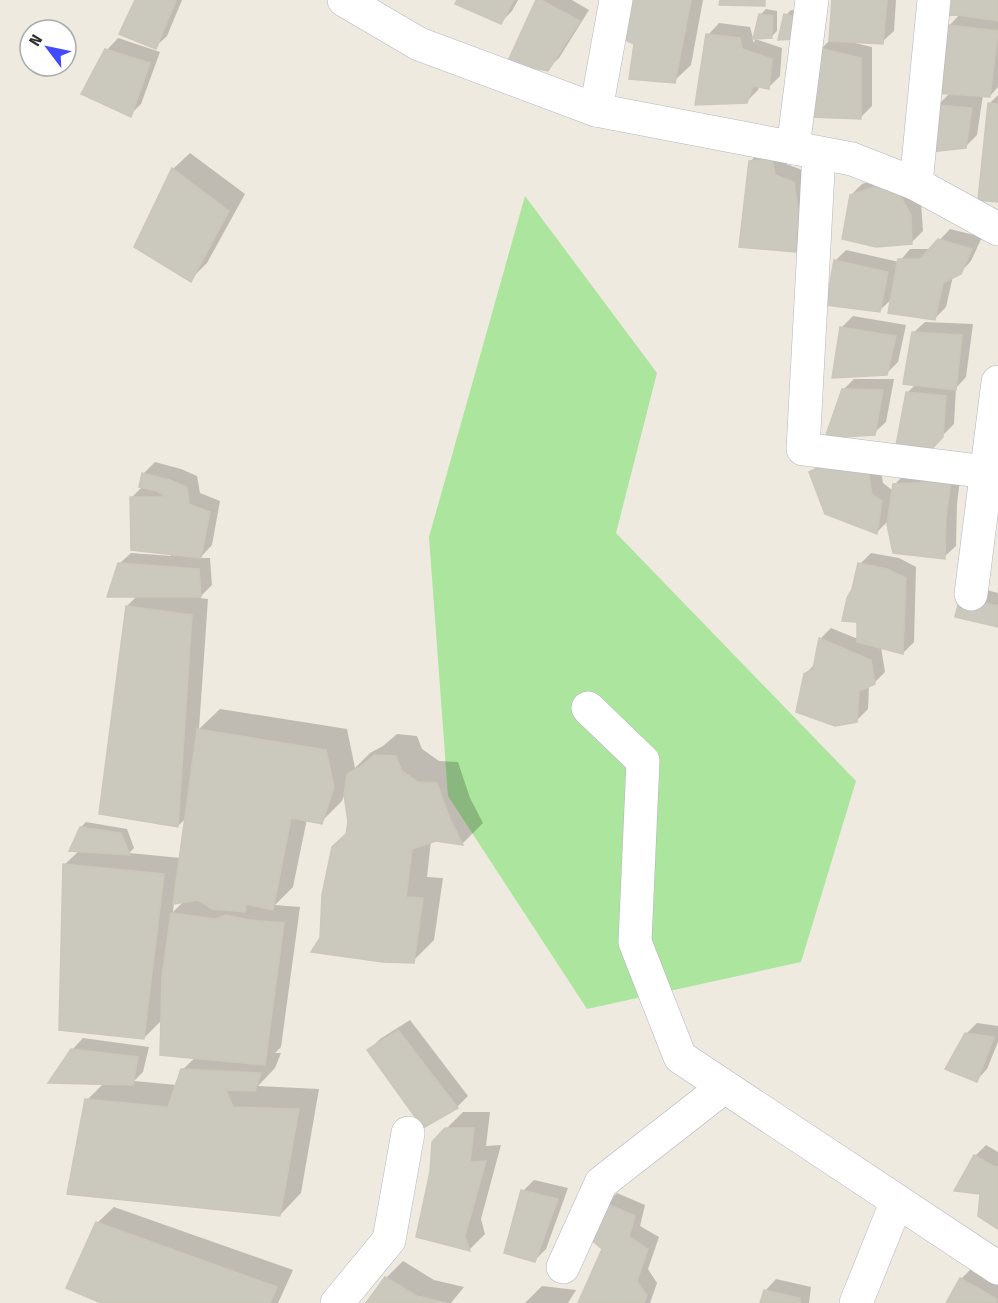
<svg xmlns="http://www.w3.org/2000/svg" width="998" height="1303" viewBox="0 0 998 1303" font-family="'Fira Sans Condensed',sans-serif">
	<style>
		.green { fill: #ace59d }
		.shadow { fill: #0003; fill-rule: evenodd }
		.building { fill: #cbc8be; stroke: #cbc7b9; stroke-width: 1.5 }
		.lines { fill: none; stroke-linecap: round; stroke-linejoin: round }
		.minor-casing { stroke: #b4b4c1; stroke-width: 34 }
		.minor { stroke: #fff; stroke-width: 33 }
	</style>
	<rect width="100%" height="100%" fill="#efeae0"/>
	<polygon class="green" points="525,196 657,373 616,533 856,781 801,962 587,1009 448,796 429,537"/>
	<g class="shadow">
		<polygon points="137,0 182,0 167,36 155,47"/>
		<polygon points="459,0 518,0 512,11 501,22"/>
		<polygon points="537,0 572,0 589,10 559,58 547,69"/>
		<polygon points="628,0 703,0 691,65 674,81 635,43"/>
		<polygon points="833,0 896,0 894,31 882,42 851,41 851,42 872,47 872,106 861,117 821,49 831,39"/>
		<polygon points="998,0 998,87 990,96 983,95 977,135 966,146 937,106 951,92 949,26 961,13"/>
		<polygon points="766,9 777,11 777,31 771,37 760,15"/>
		<polygon points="791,10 803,12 802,32 786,15"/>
		<polygon points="719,23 750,27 753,38 752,38 754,43 755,39 782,48 780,76 769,87 760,85 758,90 746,102 708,35"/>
		<polygon points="118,38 160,52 141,104 130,115 107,50"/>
		<polygon points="998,95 998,200 990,103"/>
		<polygon points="783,149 786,164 805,171 806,239 795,250 750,162 761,150"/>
		<polygon points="190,153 245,194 207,263 190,280 173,169"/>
		<polygon points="903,171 921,203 923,231 912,242 851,195 862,184"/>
		<polygon points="950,229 982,237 971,261 960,273 953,276 946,307 935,318 893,298 880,310 835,261 846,250 899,262 910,249 931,249"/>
		<polygon points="853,316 906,325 898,362 886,374 842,327"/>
		<polygon points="925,322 973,324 966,377 956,388 954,424 926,452 907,393 916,384 913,333"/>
		<polygon points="854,379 894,379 886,422 874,433 843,390"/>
		<polygon points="879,459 883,483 893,491 894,485 906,473 961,470 957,504 956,546 944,557 888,521 877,532 811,473 822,461"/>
		<path d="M155,462L181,469L197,476L200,493L220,501L212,545L200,558H210L212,585L199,598L208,599L199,729L220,709L347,729L355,768L370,753L383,746L397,734L417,736L422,749L439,761L458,762L470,798L483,823L462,844L436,839L431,841L427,877L443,878L434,940L413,961L321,938L348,834L350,822L345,793L342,801L321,822L307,819L293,887L275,905L300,907L281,1047L275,1053H281L275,1068L258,1086L319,1089L301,1193L280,1215L87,1100L104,1083L72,1050L83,1038L149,1047L143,1072L134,1081L177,1085L182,1070L196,1057L163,1019L144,1038L64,865L79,851L81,827L86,822L127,829L134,848L129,853L181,858L187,817L178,826L127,606L138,595L119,564L131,553L171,556V553L132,497L143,486H141L144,473ZM185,900L173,912L174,902Z"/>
		<polygon points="871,553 899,558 916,567 914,642 903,653 881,647 885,672 874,683 869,685 868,709 857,720 805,674 815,664 820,639 831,628 858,639 859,621 854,589 860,564"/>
		<polygon points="972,586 998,593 998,626"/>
		<polygon points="410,1020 468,1096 457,1107 369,1050 380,1039"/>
		<polygon points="977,1023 998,1026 998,1042 987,1069 976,1081 966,1034"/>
		<polygon points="463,1112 490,1112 486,1146 501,1145 481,1219 485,1234 469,1250 418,1236 446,1129"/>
		<polygon points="986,1145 998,1152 998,1227 981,1192 975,1156"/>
		<polygon points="534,1180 568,1188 546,1249 535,1260 523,1191"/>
		<polygon points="617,1193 645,1205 640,1226 659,1237 648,1269 657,1283 650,1303 582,1303 604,1248 606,1204"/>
		<polygon points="114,1207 293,1270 278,1303 105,1303 97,1223"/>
		<polygon points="403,1261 434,1280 464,1287 451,1303 368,1303 386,1278"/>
		<polygon points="973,1267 998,1282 998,1303 948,1303 961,1279"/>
		<polygon points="776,1279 811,1287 809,1303 761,1303 765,1291"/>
		<polygon points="542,1286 576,1290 568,1303 525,1303"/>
	</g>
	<g class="building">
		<polygon points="135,0 176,0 156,49 119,34"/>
		<polygon points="457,0 514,0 501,24 455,4"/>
		<polygon points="536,0 541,0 580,21 548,71 507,63"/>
		<polygon points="627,0 691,0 675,83 629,79 634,44 619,37"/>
		<polygon points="720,0 765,0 765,6 719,5"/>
		<polygon points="832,0 887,0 883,44 829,41"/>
		<polygon points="943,0 998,0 998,21 958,15 939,16"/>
		<polygon points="759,14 773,16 772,38 753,39"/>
		<polygon points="784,14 798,17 797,39 778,40"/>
		<polygon points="948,25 998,31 990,97 936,93"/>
		<polygon points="706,34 740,38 742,49 772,59 769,89 753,86 747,103 695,105"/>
		<polygon points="819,48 861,58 861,119 811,117"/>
		<polygon points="105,49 150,63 131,117 81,94"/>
		<polygon points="988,103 998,104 998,202 978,200"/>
		<polygon points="936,105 972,108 966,148 930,152"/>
		<polygon points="772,159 775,175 794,182 798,209 796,252 739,247 749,161"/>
		<polygon points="172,168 229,211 191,282 134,247"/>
		<polygon points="892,181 911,215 912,244 876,247 842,239 850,195"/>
		<polygon points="938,239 972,249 961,274 943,283 935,320 888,313 898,259 920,259"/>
		<polygon points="834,260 888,272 880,312 826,305"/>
		<polygon points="840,327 896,336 887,375 832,378"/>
		<polygon points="912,332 962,335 956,390 903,384"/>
		<polygon points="842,389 883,390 875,435 825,438"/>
		<polygon points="906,392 946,396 943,437 927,454 895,451"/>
		<polygon points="828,463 868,470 872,495 882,501 877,534 825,514 809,472"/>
		<polygon points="142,473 170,480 187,487 189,504 210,512 201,558 131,550 130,497 165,497 157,491 139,487"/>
		<polygon points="951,481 946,517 945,559 893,553 887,524 893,484"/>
		<polygon points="118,563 199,569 201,597 107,597"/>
		<polygon points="858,563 887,569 906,578 903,654 857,642 857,622 842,621 847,598 852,589"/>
		<polygon points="960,597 997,606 998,604 998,627 955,617"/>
		<polygon points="126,606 192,615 178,827 99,814"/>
		<polygon points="819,638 871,660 875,684 859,691 857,722 835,726 796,712 804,674 813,669"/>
		<polygon points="197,729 326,750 334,787 322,824 291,818 273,910 246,904 245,912 212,909 198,900 173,904"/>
		<polygon points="374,755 396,756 401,770 418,782 437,783 450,819 463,845 436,841 412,849 406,897 423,898 414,963 383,962 311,952 320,938 322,895 332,847 346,834 348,822 344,794 347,774 360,767"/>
		<polygon points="80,827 121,833 130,855 69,851"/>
		<polygon points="63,864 164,874 144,1039 59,1030"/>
		<polygon points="171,913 216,919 226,915 249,920 284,923 265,1065 160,1055 162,976"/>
		<polygon points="398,1030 458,1108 423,1128 367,1050"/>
		<polygon points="965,1033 994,1037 977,1082 945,1069"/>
		<polygon points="71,1049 138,1057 133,1085 48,1083"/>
		<polygon points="181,1069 261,1073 255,1091 226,1090 233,1107 299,1109 280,1216 67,1194 85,1099 168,1107"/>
		<polygon points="445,1128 474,1128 470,1162 486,1161 465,1236 470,1251 416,1237 430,1172 432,1142"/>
		<polygon points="974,1155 995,1167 998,1166 998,1229 978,1216 980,1194 954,1191"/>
		<polygon points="521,1190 558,1199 535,1262 504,1253"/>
		<polygon points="605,1203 635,1216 629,1237 648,1249 637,1281 647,1295 644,1303 578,1303 602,1249 586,1235"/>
		<polygon points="96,1222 277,1287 270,1303 101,1303 66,1288"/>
		<polygon points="385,1277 417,1296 446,1303 366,1303"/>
		<polygon points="960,1278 997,1299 996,1303 946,1303"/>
		<polygon points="764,1290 800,1298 800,1303 760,1303"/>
	</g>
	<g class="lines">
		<defs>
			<g id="minor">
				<polyline points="344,0 419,44 596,110 852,159 916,184 998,229"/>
				<polyline points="596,110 616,0"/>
				<polyline points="793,148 812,0"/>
				<polyline points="819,153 803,449 987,472"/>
				<polyline points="916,184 934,0"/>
				<polyline points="971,594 998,382"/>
				<polyline points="588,708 643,761 635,942 680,1057 998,1268"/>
				<polyline points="563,1267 601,1183 724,1087"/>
				<polyline points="337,1303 389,1240 408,1133"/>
				<polyline points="856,1303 897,1201"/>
			</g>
		</defs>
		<use href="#minor" class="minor-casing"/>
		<use href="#minor" class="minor"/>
	</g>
	<g transform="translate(48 48) rotate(302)"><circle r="28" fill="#ffffff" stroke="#ababab" stroke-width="1.5"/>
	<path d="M0-4.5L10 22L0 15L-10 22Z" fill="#414bfc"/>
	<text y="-9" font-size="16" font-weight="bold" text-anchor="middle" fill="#2e2e2e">N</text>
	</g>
</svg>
